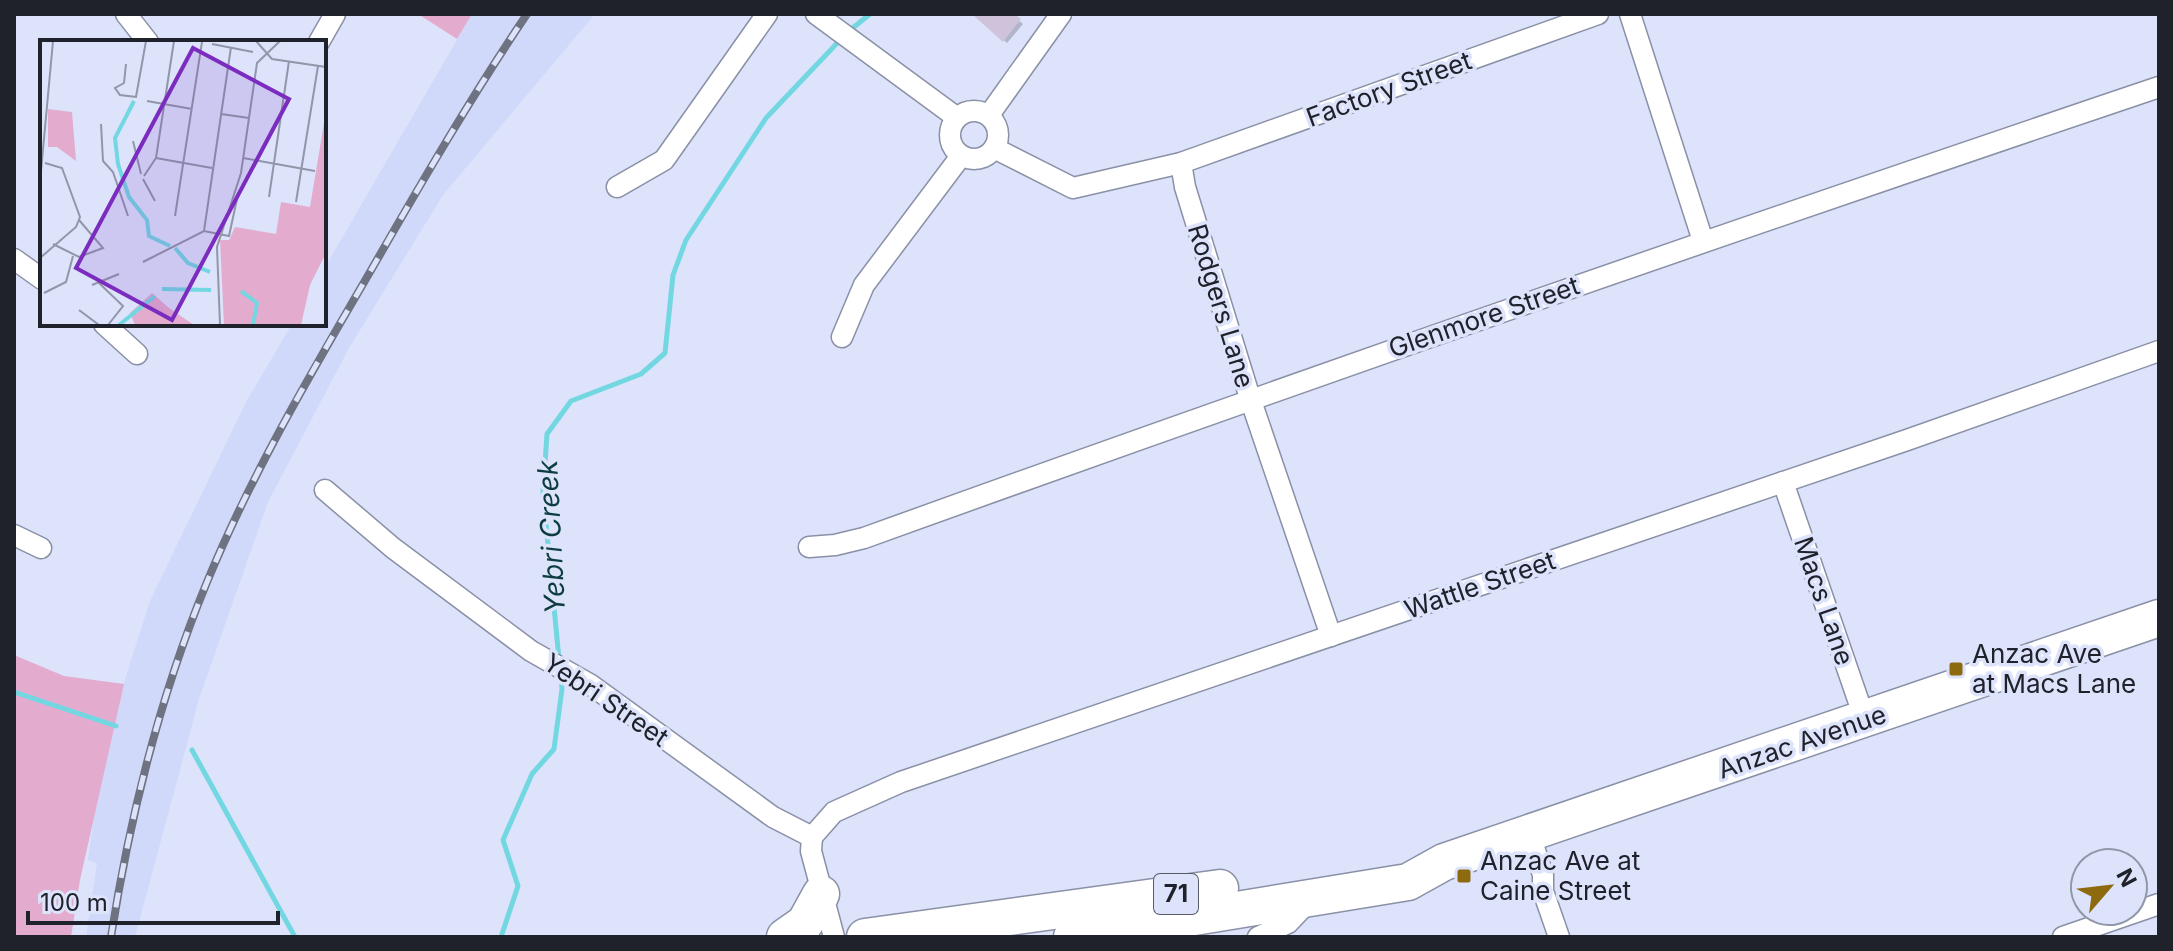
<svg xmlns="http://www.w3.org/2000/svg" width="2173" height="951" viewBox="0 0 2173 951" font-family="Inter,sans-serif">
	<style>
		.built { fill: #d0d9f9 }
		.green { fill: #e3acce }
		.shadow { fill: #0003 }
		.lines { fill: none; stroke-linecap: round; stroke-linejoin: round }
		.stream { stroke: #73d7e2; stroke-width: 5 }
		.building { fill: #cec3da }
		.street-casing { stroke: #8a90a6; stroke-width: 23 }
		.highway-casing { stroke: #8a90a6; stroke-width: 39 }
		.street { stroke: #fff; stroke-width: 20 }
		.highway { stroke: #fff; stroke-width: 36 }
		.rail-casing { stroke: #6e7281; stroke-width: 8 }
		.rail { stroke: #dce3fb; stroke-width: 5; stroke-dasharray: 15; stroke-linecap: butt }
		.poi-dot { fill: #8e6a0e; stroke: #dce3fb; stroke-width: 3 }
		.labels { text-anchor: middle; stroke-width: 7; stroke-linejoin: round; paint-order: stroke }
		.shield { fill: #dce3fb; stroke: #585c69; stroke-width: 2 }
		.shield-label { font-size: 24px; font-weight: bold; fill: #20222b }
		.street-label { font-size: 26px; fill: #20222b; stroke: #dce3fb }
		.poi-label { font-size: 26px; fill: #20222b; stroke: #dce3fb; text-anchor: start }
		.water-label { font-size: 28px; font-style: italic; fill: #0d3d42; stroke: #dce3fb }
		.inset-river { fill: none; stroke: #73d7e2; stroke-width: 4 }
		.inset-road { fill: none; stroke: #9196a8; stroke-width: 2 }
		.view { fill: #7b2cbf; fill-opacity: 0.15; stroke: #7b2cbf; stroke-width: 4 }
		.inset-edge { fill: none; stroke: #20222b; stroke-width: 4 }
	</style>
	<rect width="100%" height="100%" fill="#dce3fb"/>
	<polygon class="built" points="472,14 595,14 443,195 349,348 268,502 199,699 135,937 86,937 97,863 88,860 103,748 150,601 246,402 292,324 324,324 324,269"/>
	<g class="green">
		<polygon points="418,14 472,14 457,39"/>
		<polygon points="14,655 64,676 124,684 80,880 71,937 14,937"/>
	</g>
	<polygon class="shadow" points="975,14 1011,14 1023,24 1007,43"/>
	<g class="lines">
		<g class="stream">
			<polyline points="849,31 870,14"/>
			<polyline points="559,659 543,493 547,434 571,401 641,374 665,353 673,275 686,240 766,118 842,38"/>
			<polyline points="14,692 116,726"/>
			<polyline points="192,750 295,937"/>
			<polyline points="501,937 518,886 503,840 532,774 554,749 562,689 561,676"/>
		</g>
	</g>
	<polygon class="building" points="972,14 1014,14 1021,19 1003,42"/>
	<g class="lines">
		<defs>
			<g id="street">
				<polyline points="126,14 148,42"/>
				<polyline points="816,14 956,117"/>
				<polyline points="1630,14 1703,241"/>
				<polyline points="319,42 335,14"/>
				<circle cx="974" cy="135" r="24"/>
				<polyline points="989,115 1061,14"/>
				<polyline points="994,148 1073,188 1181,163 1598,14"/>
				<polyline points="1181,163 1185,187 1250,398 1331,636"/>
				<polyline points="617,187 664,160 767,14"/>
				<polyline points="14,259 42,279"/>
				<polyline points="104,324 137,354"/>
				<polyline points="842,337 864,285 961,156"/>
				<polyline points="1783,482 1865,720"/>
				<polyline points="325,490 393,548 531,651 591,685 773,817 812,837"/>
				<polyline points="14,535 41,548"/>
				<path d="M809,547L835,545L864,538C1294,383 1726,233 2159,87"/>
				<polyline points="1530,835 1543,875 1543,891 1559,937"/>
				<polyline points="812,837 834,812 901,782 1907,440 2159,351"/>
				<polyline points="812,837 811,851 834,937"/>
				<polyline points="1258,937 1288,923 1309,901"/>
				<polyline points="2063,937 2159,904"/>
			</g>
			<g id="highway">
				<polyline points="785,937 805,923 821,894"/>
				<polyline points="865,937 1220,888"/>
				<polyline points="1072,937 1408,882 1444,862 2159,618"/>
			</g>
		</defs>
		<use href="#street" class="street-casing"/>
		<use href="#highway" class="highway-casing"/>
		<use href="#street" class="street"/>
		<use href="#highway" class="highway"/>
		<defs>
			<path id="rail" d="M111,937C130,815 160,696 207,582C252,473 311,373 370,272C420,185 471,97 527,14"/>
		</defs>
		<use href="#rail" class="rail-casing"/>
		<use href="#rail" class="rail"/>
	</g>
	<g class="poi-dot">
		<rect x="1948" y="661" width="16" height="16" rx="4"/>
		<rect x="1456" y="868" width="16" height="16" rx="4"/>
	</g>
	<g class="labels">
		<rect class="shield" x="1154" y="874" width="44" height="40" rx="6"/>
		<g class="shield-label">
			<text x="1176" y="902">71</text>
		</g>
		<g class="street-label">
			<text transform="translate(1389 89) rotate(-20)" y="9">Factory Street</text>
			<text transform="translate(1221 306) rotate(73)" y="9">Rodgers Lane</text>
			<text transform="translate(1484 317) rotate(-19)" y="9">Glenmore Street</text>
			<text transform="translate(1480 585) rotate(-19)" y="9">Wattle Street</text>
			<text transform="translate(1824 601) rotate(71)" y="9">Macs Lane</text>
			<text transform="translate(606 700) rotate(34)" y="9">Yebri Street</text>
			<text transform="translate(1802 742) rotate(-19)" y="9">Anzac Avenue</text>
		</g>
		<g class="poi-label">
			<text x="1972" y="663">Anzac Ave<tspan x="1972" dy="30">at Macs Lane</tspan></text>
			<text x="1480" y="870">Anzac Ave at<tspan x="1480" dy="30">Caine Street</tspan></text>
		</g>
		<g class="water-label">
			<text transform="translate(551 537) rotate(-93)" y="10">Yebri Creek</text>
		</g>
	</g>
	<g transform="translate(40 40)">
		<rect width="286" height="286" fill="#dce3fb"/>
		<path d="M8,69L32,72L36,121L17,107H8ZM286,71V213L270,245L261,285H184L180,200H189L195,187L236,194L241,162L270,167ZM112,253L129,268L154,285H95L90,273Z" fill="#e3acce"/>
		<path class="inset-river" d="M94,61L75,98L78,124L89,157L107,180L109,196L130,206M135,208L148,223L170,232M122,249L171,250M201,251L217,263L213,285M79,285L115,256"/>
		<path class="inset-road" d="M216,1L232,19L286,27M172,4L213,12M86,24L84,43L75,48L80,55L96,57L106,1M107,61L152,69M181,74L209,78M61,84L63,121L73,132L88,176M93,101L101,134M116,118L172,128M203,118L275,131M104,136L116,118L134,1M103,139L115,161M0,142L13,1M229,157L249,21M256,162L278,26M135,176L162,2M164,191L191,7M13,204L39,217L63,208L39,180M0,218L36,187L40,177L22,128L5,123M103,222L164,191L189,196L197,159M59,243L83,266L68,285M52,245L79,234M4,253L26,242L33,216M39,270L59,285M180,285L177,207L201,133L217,23L240,1"/>
		<path class="view" d="M153,8L249,59L132,280L36,228Z"/>
		<rect width="286" height="286" class="inset-edge"/>
	</g>
	<rect width="2173" height="951" fill="none" stroke="#20222b" stroke-width="32"/>
	<g transform="translate(2109 887) rotate(62)"><circle r="38" fill="#dce3fb" stroke="#9196a8" stroke-width="2"/>
	<path d="M0-6L14 30L0 20L-14 30Z" fill="#8e6a0e"/>
	<text y="-12" font-size="22" font-weight="bold" text-anchor="middle" fill="#20222b">N</text>
	</g>
	<path d="M28 911v12h250v-12" fill="none" stroke="#20222b" stroke-width="4"/>
	<text x="40" y="911" font-size="24" fill="#20222b" stroke="#dce3fb" stroke-width="6" paint-order="stroke">100 m</text>
</svg>
